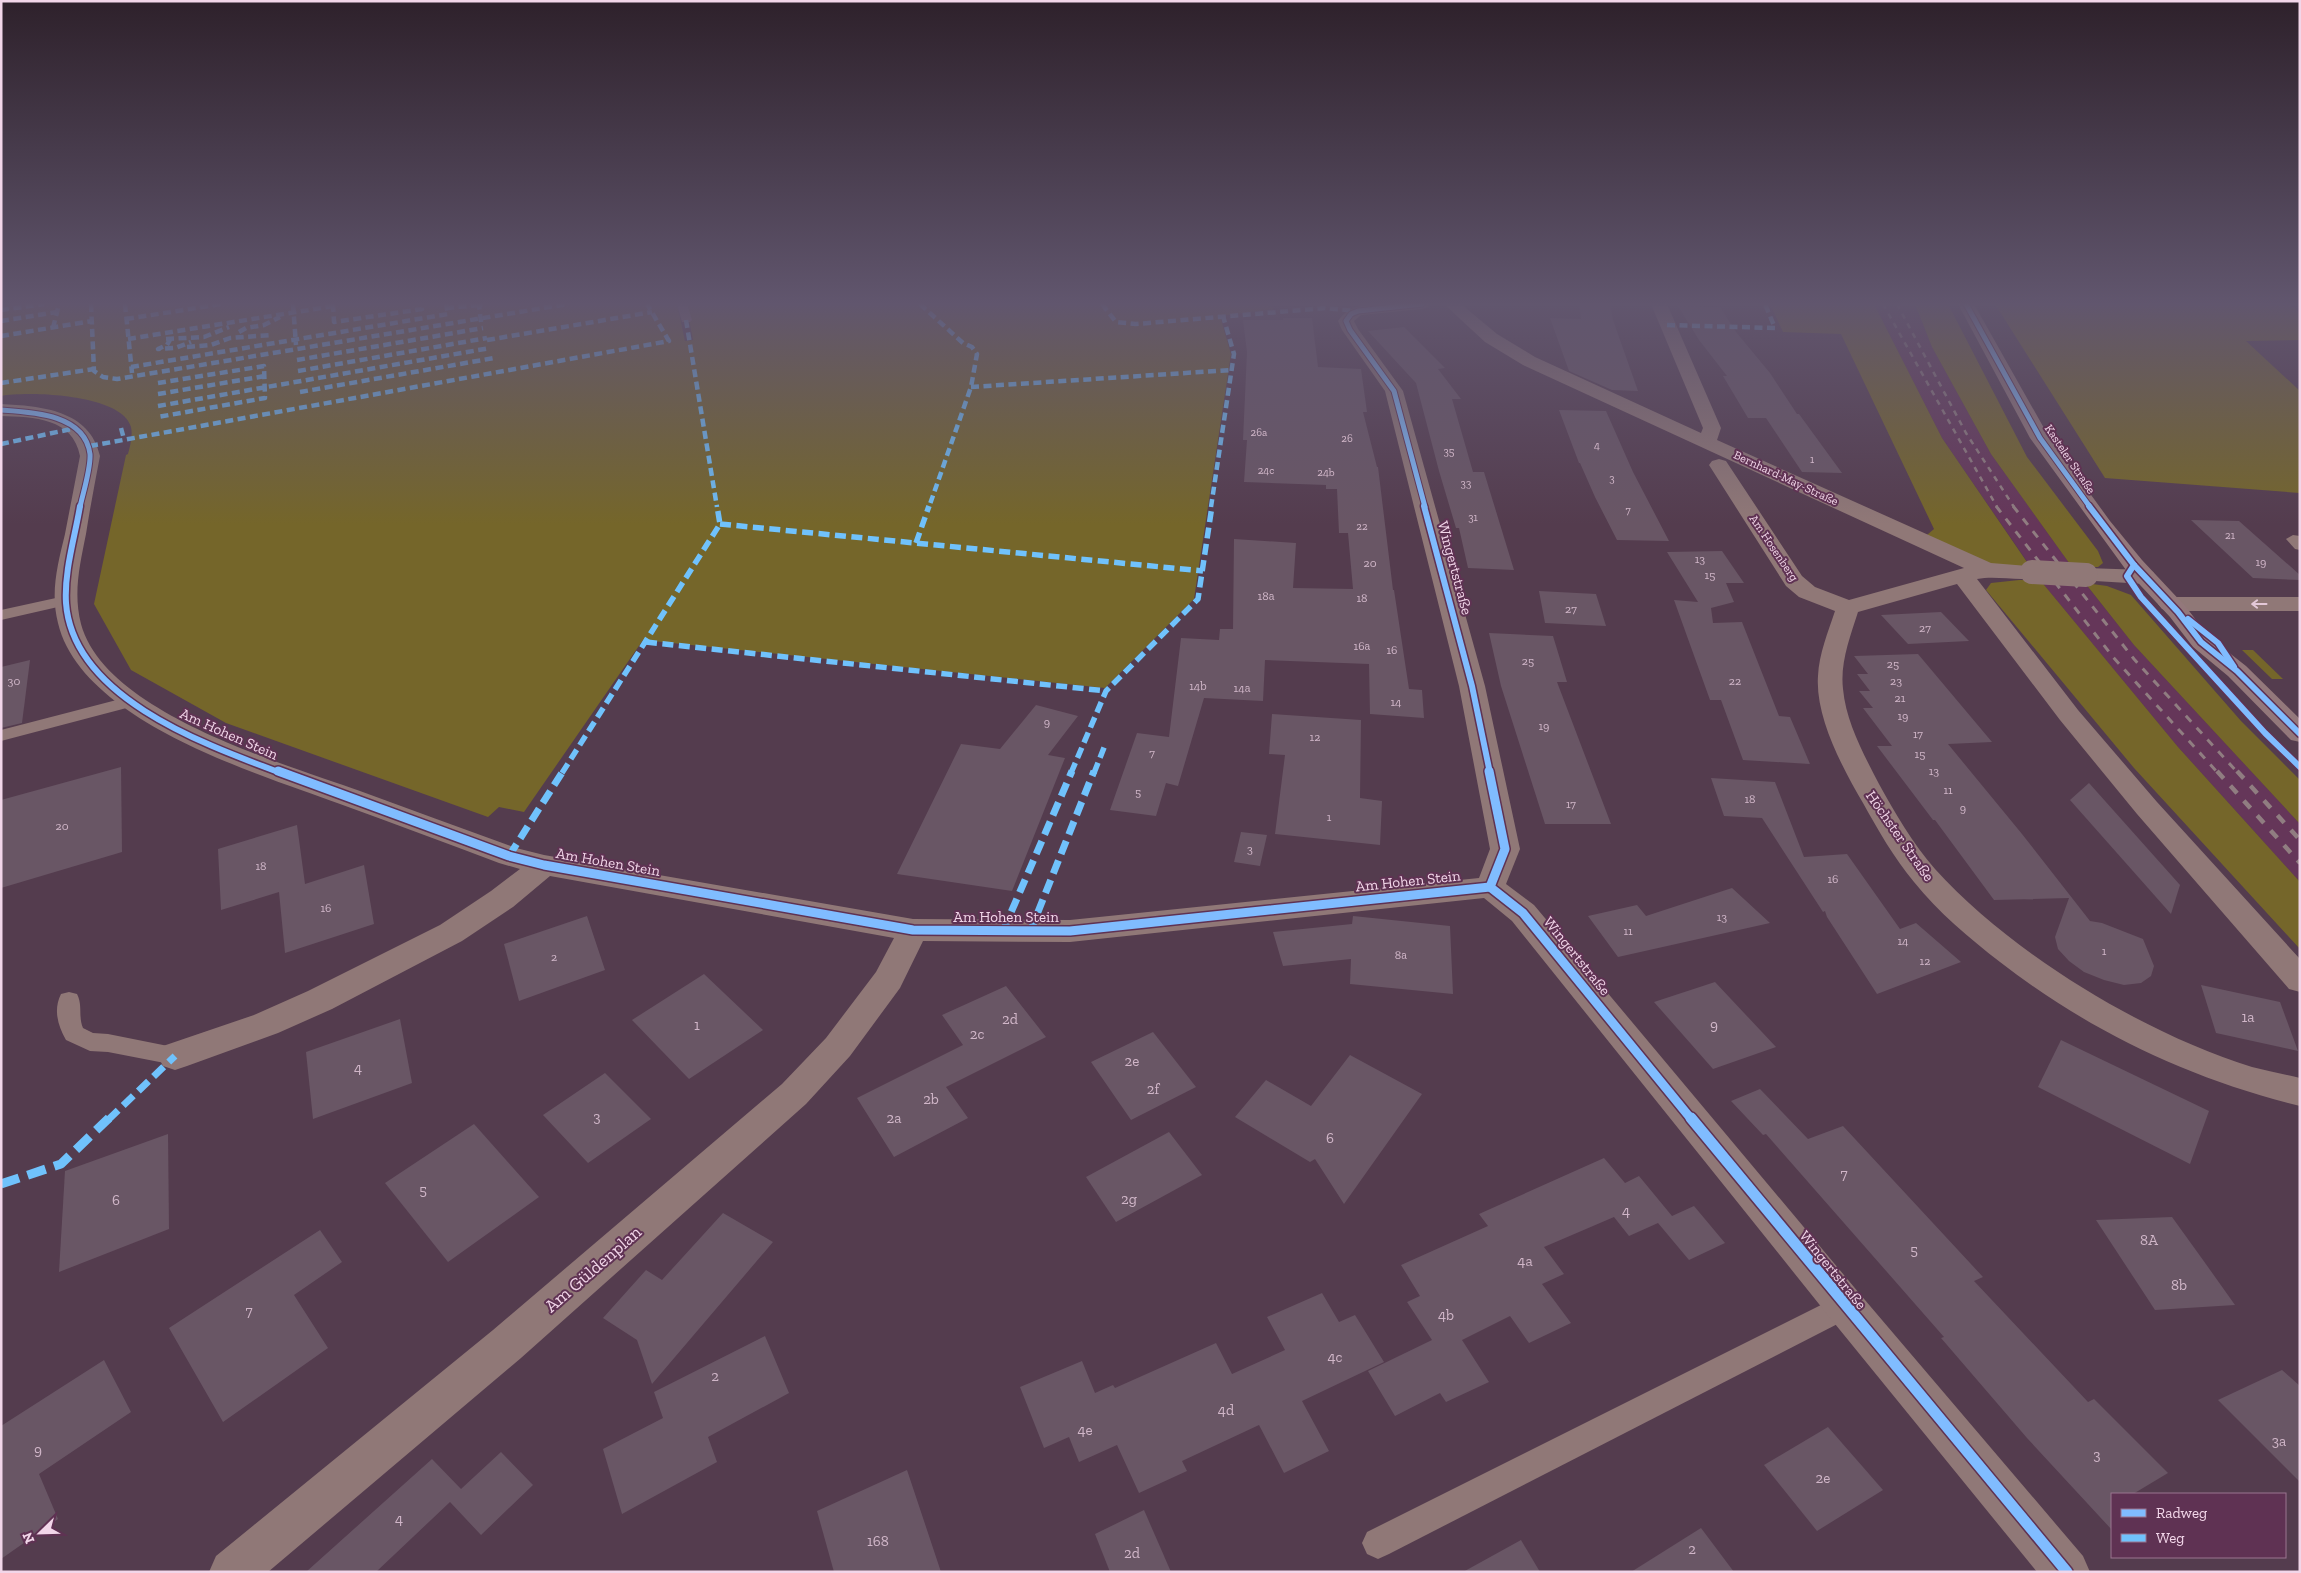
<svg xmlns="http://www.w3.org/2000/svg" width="2301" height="1573" viewBox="0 0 2301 1573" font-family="'Zilla Slab',serif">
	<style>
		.built { fill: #653659 }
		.green { fill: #75662a }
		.building { fill: #695665 }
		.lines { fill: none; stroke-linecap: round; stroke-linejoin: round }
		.service { fill: #907877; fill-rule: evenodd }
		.minor { fill: #907877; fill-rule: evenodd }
		.secondary { fill: #93787b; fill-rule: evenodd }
		.rail-far2 { stroke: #907d81; stroke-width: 2.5; stroke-dasharray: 5.5 5.5; stroke-linecap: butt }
		.rail-far1 { stroke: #907d81; stroke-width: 3; stroke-dasharray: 8 8; stroke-linecap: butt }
		.rail { stroke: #907d81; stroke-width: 4.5; stroke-dasharray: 10 10; stroke-linecap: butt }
		.minor-bridge { stroke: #907877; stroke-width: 24 }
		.quiet-far3 { stroke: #70c2fc; stroke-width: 4.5; stroke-dasharray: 8 4.5; stroke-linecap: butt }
		.quiet-far2 { stroke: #70c2fc; stroke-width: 5.5; stroke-dasharray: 11 5.5; stroke-linecap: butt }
		.quiet-far1 { stroke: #70c2fc; stroke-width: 7; stroke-dasharray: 14 7; stroke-linecap: butt }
		.quiet { stroke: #70c2fc; stroke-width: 9; stroke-dasharray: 19 9; stroke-linecap: butt }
		.cycleway-far3-casing { stroke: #5f3253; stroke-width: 7 }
		.cycleway-far2-casing { stroke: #5f3253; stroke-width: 9 }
		.cycleway-far1-casing { stroke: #5f3253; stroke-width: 12 }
		.cycleway-casing { stroke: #5f3253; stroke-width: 14 }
		.cycleway-far3 { stroke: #80bcff; stroke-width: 5 }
		.cycleway-far2 { stroke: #80bcff; stroke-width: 6 }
		.cycleway-far1 { stroke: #80bcff; stroke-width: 9 }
		.cycleway { stroke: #80bcff; stroke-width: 11 }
		.oneway { stroke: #e3c8d8 }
		.labels { text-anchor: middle; stroke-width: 4; stroke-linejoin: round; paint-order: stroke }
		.far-number-label { font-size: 11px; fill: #d0b6c8 }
		.far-street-label { font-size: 12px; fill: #f2d6e9; stroke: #5f3253 }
		.number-label { font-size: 12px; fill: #d0b6c8 }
		.street-label { font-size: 15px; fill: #f2d6e9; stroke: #5f3253 }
		.near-number-label { font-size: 15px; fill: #d0b6c8 }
		.near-street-label { font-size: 18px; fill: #f2d6e9; stroke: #5f3253 }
	</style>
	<rect width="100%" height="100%" fill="#543c4e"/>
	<polygon class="built" points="1874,304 1915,304 1932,347 1991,454 2072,567 2134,645 2300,824 2300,882 2178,747 2040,580 1942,438"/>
	<g class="green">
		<path d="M1,304H677L685,341L693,340L686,304H1267L1274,309L1220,316L1231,354L1194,599L1105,688L643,640L524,812L499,807L488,817L226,723L131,670L94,604L126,455L128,454C130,446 133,436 131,427C122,394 28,391 1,396Z"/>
		<polygon points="1770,304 1874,304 1942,438 2029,565 1987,570 1921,540 1934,529 1841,334 1783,332"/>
		<polygon points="1915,304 1948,304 2027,457 2098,551 2103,563 2098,567 2072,567 1991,454 1932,347"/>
		<polygon points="1995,304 2289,304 2300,313 2300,340 2246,341 2300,391 2300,493 2105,478"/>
		<polygon points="2019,580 2040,580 2178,747 2300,882 2300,949 2134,768 1986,590 1991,583"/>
		<polygon points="2085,583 2107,586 2131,595 2241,721 2300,780 2300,824 2134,645"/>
		<polygon points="2242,650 2253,650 2283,679 2272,679"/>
	</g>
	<g class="building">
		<polygon points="1579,304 1610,304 1613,320 1638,391 1612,390 1569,371 1550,318 1581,319"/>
		<polygon points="1678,306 1720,307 1736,332 1770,373 1797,414 1799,414 1842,473 1802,472 1766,418 1748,418 1723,376 1727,376 1699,340"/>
		<polygon points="1283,318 1312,318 1318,367 1361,369 1367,412 1363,412 1377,467 1378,467 1393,590 1394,590 1409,689 1422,690 1424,718 1370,714 1369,664 1265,660 1263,701 1204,698 1178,786 1166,783 1156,816 1110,810 1137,733 1169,737 1181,638 1219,640 1220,629 1233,629 1234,539 1296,543 1293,588 1353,589 1348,533 1339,533 1337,489 1326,489 1326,485 1244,482 1247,440 1243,440 1247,352 1243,320 1283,320"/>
		<polygon points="1404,327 1445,368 1438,369 1461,399 1452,399 1473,472 1484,472 1514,570 1468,568 1459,528 1456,528 1439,471 1416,383 1368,331"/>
		<polygon points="1559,410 1606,411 1633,472 1669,541 1617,540 1595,497 1580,463 1579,463"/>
		<polygon points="2191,520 2239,521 2300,575 2300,580 2253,578"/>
		<polygon points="1722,551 1744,583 1726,583 1734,602 1711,608 1713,623 1742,622 1779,716 1790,717 1810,764 1743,760 1721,700 1710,700 1674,600 1698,602 1667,552"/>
		<polygon points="1539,591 1596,594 1606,626 1545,623"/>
		<polygon points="1941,612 1969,641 1908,644 1881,615"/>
		<polygon points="1489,633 1553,636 1567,682 1557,682 1611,824 1545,824 1501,686"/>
		<polygon points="1918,654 1992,742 1948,744 2022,834 2090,921 2102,923 2143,939 2154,966 2151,976 2141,983 2124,985 2104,980 2084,972 2069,961 2058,949 2055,937 2069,898 1994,900 1935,820 1933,820 1877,746 1892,746 1863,708 1873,708 1859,691 1870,691 1857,674 1868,674 1854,656"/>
		<polygon points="30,660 22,723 1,728 1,667"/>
		<polygon points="1036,705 1078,716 1048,755 1065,758 1012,891 897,874 961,744 1000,749"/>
		<polygon points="1272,714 1361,720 1360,798 1382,801 1380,845 1275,834 1285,755 1269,754"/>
		<polygon points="121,767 122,852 1,888 1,800"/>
		<polygon points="1711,778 1775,782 1804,857 1847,854 1900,929 1916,923 1961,962 1877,994 1827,917 1825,911 1823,912 1762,818 1724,816"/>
		<polygon points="2089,783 2180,885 2171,914 2070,800"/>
		<polygon points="297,825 305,884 364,865 374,924 285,953 279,892 221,910 218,849"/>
		<polygon points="1241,832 1267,835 1260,866 1234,862"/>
		<polygon points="1732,888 1770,923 1618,957 1588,916 1637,905 1646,916"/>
		<polygon points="587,916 605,970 519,1001 504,944"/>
		<polygon points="1353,916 1450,926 1453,994 1350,984 1351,959 1283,966 1273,932 1352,924"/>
		<polygon points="704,974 763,1030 689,1079 632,1020"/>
		<polygon points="1715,982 1776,1047 1713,1069 1654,1002"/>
		<polygon points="2201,985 2280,1002 2298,1051 2216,1033"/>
		<polygon points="1006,986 1046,1037 946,1087 968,1118 894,1157 857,1098 963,1045 942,1015"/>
		<polygon points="400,1019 412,1083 313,1119 306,1052"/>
		<polygon points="1153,1032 1196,1087 1131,1120 1091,1062"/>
		<polygon points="2061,1040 2209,1111 2190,1164 2038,1087"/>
		<polygon points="1350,1055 1422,1094 1344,1204 1315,1159 1310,1162 1235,1117 1266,1080 1311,1106"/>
		<polygon points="605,1073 651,1119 588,1163 543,1115"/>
		<polygon points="1760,1089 1808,1139 1843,1126 1983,1277 1974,1281 2088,1402 2094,1399 2168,1473 2133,1494 2112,1494 2112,1530 2027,1438 1941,1338 1944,1337 1766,1134 1763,1135 1731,1101"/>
		<polygon points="474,1124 539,1197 448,1262 385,1183"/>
		<polygon points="1169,1132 1202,1175 1116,1222 1086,1177"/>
		<polygon points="168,1134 169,1229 59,1272 65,1171"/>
		<polygon points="1604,1158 1625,1183 1639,1176 1672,1216 1694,1206 1725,1243 1689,1260 1658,1223 1629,1236 1614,1217 1544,1247 1564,1274 1542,1284 1571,1323 1529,1343 1510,1316 1462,1340 1489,1382 1446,1402 1440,1393 1395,1416 1368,1371 1432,1340 1407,1302 1420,1296 1401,1265 1488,1226 1479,1214"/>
		<polygon points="723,1213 773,1242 652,1384 637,1340 603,1318 646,1270 662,1280"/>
		<polygon points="2172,1217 2203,1260 2235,1305 2155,1310 2096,1220"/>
		<polygon points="320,1230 342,1262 294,1295 328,1348 223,1422 169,1328"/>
		<polygon points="1322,1293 1339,1322 1355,1315 1384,1362 1302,1401 1329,1451 1284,1473 1259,1425 1182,1461 1187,1471 1139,1493 1117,1445 1079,1462 1069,1437 1044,1448 1020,1387 1082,1361 1095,1393 1113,1385 1115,1388 1216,1343 1232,1374 1285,1350 1267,1317"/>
		<polygon points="765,1336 789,1393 708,1437 717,1462 622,1514 603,1449 663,1418 654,1392"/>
		<polygon points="104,1360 131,1412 39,1474 58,1519 1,1559 1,1426"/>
		<polygon points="2282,1370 2300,1386 2300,1482 2218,1400"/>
		<polygon points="1828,1427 1883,1490 1817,1531 1764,1465"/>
		<polygon points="501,1452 533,1485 481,1535 450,1502 376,1572 306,1572 432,1459 461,1489"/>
		<polygon points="907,1470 941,1572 834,1572 817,1511"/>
		<polygon points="1144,1510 1171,1572 1110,1572 1095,1534"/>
		<polygon points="1701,1528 1734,1572 1631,1572"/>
		<polygon points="1521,1540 1540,1572 1463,1572"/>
	</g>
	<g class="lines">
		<g class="service">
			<polygon points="677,304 687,304 692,320 690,322 682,322"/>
			<polygon points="2293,535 2300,536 2300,550 2295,549 2286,539"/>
			<polygon points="65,596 71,598 73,601 71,604 1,620 1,610"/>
			<polygon points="132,696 138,697 141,701 138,705 1,741 1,730"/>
			<path d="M69,992L77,994C83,1005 78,1017 83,1028L93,1033L108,1034L183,1049L187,1056L183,1063L175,1065L108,1052L90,1051L66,1040C58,1026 53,1010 61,994Z"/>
			<polygon points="1845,1293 1855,1297 1859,1306 1855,1315 1389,1554 1378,1559 1367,1554 1362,1543 1367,1532"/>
		</g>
		<g class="minor">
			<path d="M1382,304H1430L1428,307L1422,309L1361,315L1354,321L1358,329L1403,391L1485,686L1520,849L1506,884L1534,905L1859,1293L2083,1556L2090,1572H2037L1831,1319L1512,921L1484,898L1070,942L923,941L900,988L850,1056L806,1104L521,1358L268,1572H209L216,1556L493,1330L782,1084L826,1038L876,972L894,938L550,876L513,907L462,941L332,1009L278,1033L187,1066L175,1070L163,1066L158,1056L163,1046L254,1015L308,991L440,925L491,891L520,869L499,863C446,843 393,823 340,804C256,773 81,721 58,623C50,592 58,563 65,534C70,508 75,482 80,456C73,418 34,417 1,416V404C41,406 90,410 100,456C95,482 90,508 86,534C80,564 73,593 81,624C105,713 282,763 360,791C412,810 464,829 516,848L544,855L913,919L1070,920L1479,878L1490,849L1459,686L1385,391L1342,330L1338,321C1350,304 1362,306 1382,304Z"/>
			<path d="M1444,304H1461L1497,334L1535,357L1701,433L1703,428L1651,304H1667L1721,428L1717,440L1991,563L2040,567L2043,572L2040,577C2019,582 1997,575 1977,579L2078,710L2157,802L2300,959V992L2289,989L2137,814L2060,720L1957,584L1858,612C1850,637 1840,663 1843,689C1846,722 1864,755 1879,784C1895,813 1913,844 1935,869C2012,954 2143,1033 2252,1067C2268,1071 2284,1074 2300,1078V1106C2190,1079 2089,1031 2000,962C1969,938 1938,912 1914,882C1894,858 1878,830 1863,803C1843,769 1815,717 1818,676C1819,654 1828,632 1835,611L1799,597L1786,586L1709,465L1712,461L1719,459L1726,461L1802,576L1815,587L1849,600L1964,568L1523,365L1485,342Z"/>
			<polygon points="2086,568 2145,570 2153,572 2156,577 2153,582 2145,584 2078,580 2075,575 2078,570"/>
			<polygon points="2170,597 2300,597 2300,611 2170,611 2162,609 2158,604 2162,599"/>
		</g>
		<polygon class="secondary" points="1958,304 1974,304 2049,437 2110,521 2142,560 2186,607 2209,637 2246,666 2300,719 2300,742 2291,740 2228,676 2193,647 2170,617 2126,570 2030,438"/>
		<g class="rail-far2">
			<polyline points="1883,304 1997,507"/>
			<polyline points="1897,304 1966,433 2014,507"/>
		</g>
		<g class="rail-far1">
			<polyline points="1996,506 2113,657 2218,773"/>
			<polyline points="2013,506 2134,659 2238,773"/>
		</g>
		<g class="rail">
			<polyline points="2217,771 2300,863"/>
			<polyline points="2237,771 2300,840"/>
		</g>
		<polyline class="minor-bridge" points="2032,572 2086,575"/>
		<g class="quiet-far3">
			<polyline points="91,304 94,371 103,377 117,379 567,304"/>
			<polyline points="125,304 132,373"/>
			<polyline points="293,304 296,345"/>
			<polyline points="333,304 334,322 422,309 421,304"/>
			<polyline points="920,304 963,343 972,347 977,354 971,387 929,507"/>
			<polyline points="1102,304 1116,322 1136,324 1325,308 1357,311"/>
			<polyline points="446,308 479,305"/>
			<polyline points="1,310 44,304"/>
			<polyline points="126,319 221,304"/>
			<polyline points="686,320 717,507"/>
			<polyline points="1,321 57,312"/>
			<polyline points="481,322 479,305 486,304"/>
			<polyline points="1667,325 1775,328 1765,304"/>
			<polyline points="53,328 59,304"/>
			<polyline points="239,332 246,328 264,325 280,317"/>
			<polyline points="1,336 92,321"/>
			<polyline points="171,338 167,345 158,349 175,348 191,342"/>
			<polyline points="128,339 333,306"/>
			<polyline points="166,339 204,337 229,327"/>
			<polyline points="487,340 652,312"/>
			<polyline points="187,347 211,345 230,338 271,335"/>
			<polyline points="297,360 483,328"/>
			<polyline points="131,367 448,314 446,304"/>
			<polyline points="298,371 487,338"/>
			<polyline points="1,383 94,369"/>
			<polyline points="158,383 264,366 265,398 158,417"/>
			<polyline points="971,387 1231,370"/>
			<polyline points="300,392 494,358"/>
			<polyline points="158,394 265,376"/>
			<polyline points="158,406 490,348"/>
			<polyline points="121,428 124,439"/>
			<polyline points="1,444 76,428"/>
			<polyline points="90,446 669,341 647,304"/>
			<polyline points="1211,507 1234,354 1223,316"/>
		</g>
		<g class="quiet-far2">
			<polyline points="720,524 1203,571"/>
			<polyline points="916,543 929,506"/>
			<polyline points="646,642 1106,691"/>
			<polyline points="562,773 720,524 717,506"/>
			<polyline points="1071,773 1106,691 1198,599 1212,506"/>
			<polyline points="1094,773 1105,745"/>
		</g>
		<g class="quiet-far1">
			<polyline points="509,856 563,771"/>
			<polyline points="1003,931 1072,771"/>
			<polyline points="1030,932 1094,771"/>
			<polyline points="108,1120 175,1056"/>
		</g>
		<polyline class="quiet" points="1,1184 61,1164 109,1118"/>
		<defs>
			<g id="cycleway-far3">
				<polyline points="1422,304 1358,311 1351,314 1346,321 1350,330 1394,391 1425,507"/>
				<polyline points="1966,304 2040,438 2090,507"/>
				<path d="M1,410C32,412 85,414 90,454C91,468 83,493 80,507"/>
			</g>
			<g id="cycleway-far2">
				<path d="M80,506C75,537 64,571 66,603C73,698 206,745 281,773"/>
				<polyline points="1424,506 1472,686 1490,773"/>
				<polyline points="2089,506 2134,565 2178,612 2201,642 2237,671 2300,734"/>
				<polyline points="2134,565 2127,576 2141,597 2265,733 2300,767"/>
				<polyline points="2188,619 2218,643 2234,667"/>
			</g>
			<g id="cycleway-far1">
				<polyline points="278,771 509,856 544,865 913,930 1070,931 1490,887"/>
				<polyline points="1489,771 1505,849 1490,887 1523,913 1692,1120"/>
			</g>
			<polyline id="cycleway" points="1691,1118 2067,1572"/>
		</defs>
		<use href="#cycleway-far3" class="cycleway-far3-casing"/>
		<use href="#cycleway-far2" class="cycleway-far2-casing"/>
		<use href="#cycleway-far1" class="cycleway-far1-casing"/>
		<use href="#cycleway" class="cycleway-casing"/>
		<use href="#cycleway-far3" class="cycleway-far3"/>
		<use href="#cycleway-far2" class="cycleway-far2"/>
		<use href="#cycleway-far1" class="cycleway-far1"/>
		<use href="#cycleway" class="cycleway"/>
	</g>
	<defs><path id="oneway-shaft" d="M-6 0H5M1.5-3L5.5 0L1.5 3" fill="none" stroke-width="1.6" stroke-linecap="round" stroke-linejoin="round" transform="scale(1.25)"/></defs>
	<use class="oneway" href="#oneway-shaft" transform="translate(2259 604) rotate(-180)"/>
	<linearGradient id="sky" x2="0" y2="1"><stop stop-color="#2e212b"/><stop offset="0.58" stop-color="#61566e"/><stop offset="1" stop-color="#61566e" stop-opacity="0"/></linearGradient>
	<rect width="2301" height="524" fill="url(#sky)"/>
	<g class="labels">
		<g class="far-number-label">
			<text x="1259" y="436">26a</text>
			<text x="1347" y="442">26</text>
			<text x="1597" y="449">4</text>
			<text x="1449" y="455">35</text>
			<text x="1812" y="463">1</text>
			<text x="1266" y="474">24c</text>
			<text x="1326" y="476">24b</text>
			<text x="1612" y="482">3</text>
			<text x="1466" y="487">33</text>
			<text x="1628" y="514">7</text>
			<text x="1473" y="521">31</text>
			<text x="1362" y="530">22</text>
			<text x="2230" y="539">21</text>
		</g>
		<g class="far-street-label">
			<text transform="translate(2070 459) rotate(56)" y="4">Kasteler Straße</text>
			<text transform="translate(1786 478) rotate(25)" y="4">Bernhard-May-Straße</text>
			<text transform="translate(1774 548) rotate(56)" y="4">Am Hosenberg</text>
		</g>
		<g class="number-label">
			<text x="1700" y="563">13</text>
			<text x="2261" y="566">19</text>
			<text x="1370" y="567">20</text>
			<text x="1710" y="579">15</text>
			<text x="1266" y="600">18a</text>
			<text x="1362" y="602">18</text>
			<text x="1571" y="613">27</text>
			<text x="1925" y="632">27</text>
			<text x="1362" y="650">16a</text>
			<text x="1392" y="654">16</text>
			<text x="1528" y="665">25</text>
			<text x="1893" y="668">25</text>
			<text x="14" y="685">30</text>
			<text x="1735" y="685">22</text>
			<text x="1896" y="685">23</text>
			<text x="1198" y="690">14b</text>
			<text x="1242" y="692">14a</text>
			<text x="1900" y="702">21</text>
			<text x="1396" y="706">14</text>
			<text x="1903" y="720">19</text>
			<text x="1047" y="726">9</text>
			<text x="1544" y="730">19</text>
			<text x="1918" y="738">17</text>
			<text x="1315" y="741">12</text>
			<text x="1152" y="757">7</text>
			<text x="1920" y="758">15</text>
			<text x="1934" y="775">13</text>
			<text x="1948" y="794">11</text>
			<text x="1138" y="796">5</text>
			<text x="1750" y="803">18</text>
			<text x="1571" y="808">17</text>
			<text x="1963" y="812">9</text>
			<text x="1329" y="821">1</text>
			<text x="62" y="830">20</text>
			<text x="1250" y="853">3</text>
			<text x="261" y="870">18</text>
			<text x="1833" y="883">16</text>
			<text x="326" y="912">16</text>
			<text x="1722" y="921">13</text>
			<text x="1628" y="935">11</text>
			<text x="1903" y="945">14</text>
			<text x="2104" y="955">1</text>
			<text x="1401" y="959">8a</text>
			<text x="554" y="961">2</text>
			<text x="1925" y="965">12</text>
		</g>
		<g class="street-label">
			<text transform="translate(1455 568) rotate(75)" y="5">Wingertstraße</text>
			<text transform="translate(229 734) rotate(24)" y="5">Am Hohen Stein</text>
			<text transform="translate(1900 836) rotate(55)" y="5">Höchster Straße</text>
			<text transform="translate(608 862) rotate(10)" y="5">Am Hohen Stein</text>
			<text transform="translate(1408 881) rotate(-6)" y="5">Am Hohen Stein</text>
			<text x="1006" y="922">Am Hohen Stein</text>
			<text transform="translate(1577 956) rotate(51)" y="5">Wingertstraße</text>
			<text transform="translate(1833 1270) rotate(51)" y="5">Wingertstraße</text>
		</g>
		<g class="near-number-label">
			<text x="2248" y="1022">1a</text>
			<text x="1010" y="1024">2d</text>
			<text x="697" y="1030">1</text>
			<text x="1714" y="1030">9</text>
			<text x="977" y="1039">2c</text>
			<text x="1132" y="1066">2e</text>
			<text x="358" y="1073">4</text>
			<text x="1153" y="1094">2f</text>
			<text x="931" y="1104">2b</text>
			<text x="597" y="1122">3</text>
			<text x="894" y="1123">2a</text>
			<text x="1330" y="1143">6</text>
			<text x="1844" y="1179">7</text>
			<text x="423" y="1195">5</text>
			<text x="1129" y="1204">2g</text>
			<text x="116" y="1205">6</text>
			<text x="1626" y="1216">4</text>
			<text x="2149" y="1245">8A</text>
			<text x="1914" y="1255">5</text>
			<text x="1525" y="1266">4a</text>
			<text x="2179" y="1290">8b</text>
			<text x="249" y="1316">7</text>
			<text x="1446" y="1320">4b</text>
			<text x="1335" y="1362">4c</text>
			<text x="715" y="1381">2</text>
			<text x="1226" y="1415">4d</text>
			<text x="1085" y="1435">4e</text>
			<text x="2279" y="1446">3a</text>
			<text x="38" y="1455">9</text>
			<text x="2097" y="1460">3</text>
			<text x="1823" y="1483">2e</text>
			<text x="399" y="1524">4</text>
			<text x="878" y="1546">168</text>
			<text x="1692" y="1554">2</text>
			<text x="1132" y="1558">2d</text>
		</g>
		<g class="near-street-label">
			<text transform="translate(593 1269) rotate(-41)" y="6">Am Güldenplan</text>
		</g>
	</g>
	<rect width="2301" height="1573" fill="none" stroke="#f2d6e9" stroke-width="5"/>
	<rect x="2111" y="1493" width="175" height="65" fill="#5f3253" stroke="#9a748f"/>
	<rect x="2121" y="1509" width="25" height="8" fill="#80bcff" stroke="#9a748f"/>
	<text x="2156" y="1518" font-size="15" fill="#f2d6e9">Radweg</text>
	<rect x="2121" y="1534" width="25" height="8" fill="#70c2fc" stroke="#9a748f"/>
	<text x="2156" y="1543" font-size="15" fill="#f2d6e9">Weg</text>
	<g transform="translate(40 1533) rotate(247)" stroke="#5f3253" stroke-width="4" paint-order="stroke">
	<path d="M0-4L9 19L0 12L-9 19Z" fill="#f2d6e9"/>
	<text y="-8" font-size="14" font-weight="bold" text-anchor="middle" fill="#f2d6e9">N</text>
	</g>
</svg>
